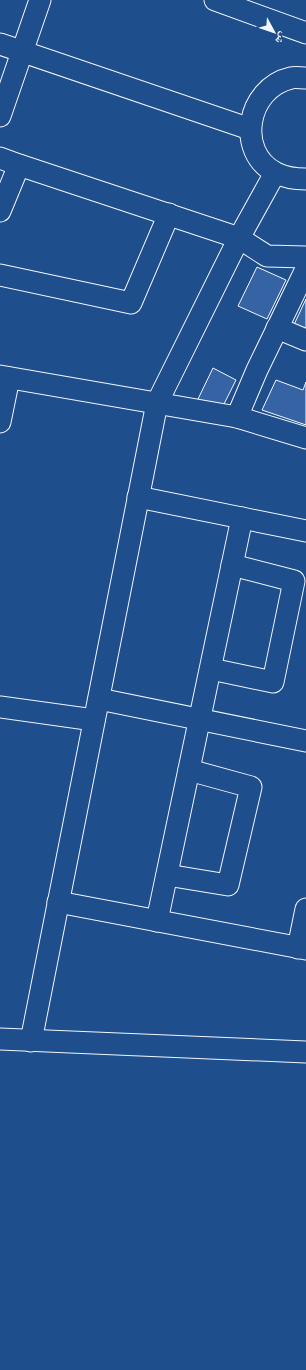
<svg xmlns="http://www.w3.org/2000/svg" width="306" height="1370" viewBox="0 0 306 1370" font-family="Commissioner,'Noto Naskh Arabic',sans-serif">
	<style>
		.building { fill: #3563a3; stroke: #f2f6ff }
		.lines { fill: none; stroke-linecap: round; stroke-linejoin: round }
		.minor-casing { stroke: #f2f6ff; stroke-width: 23 }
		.minor { stroke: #1f4e8c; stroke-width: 21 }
	</style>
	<rect width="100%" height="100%" fill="#1f4e8c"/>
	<g class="building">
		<polygon points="257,267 286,280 267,319 238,306"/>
		<polygon points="306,299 306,335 292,329"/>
		<polygon points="213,368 236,380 221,410 198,399"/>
		<polygon points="276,380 303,390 306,382 306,425 262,410"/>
	</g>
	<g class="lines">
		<defs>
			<g id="minor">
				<polyline points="215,0 306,33"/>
				<polyline points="0,44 250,129"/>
				<path d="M306,78C301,78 295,77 291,78C247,88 235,152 276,173C286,178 295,179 306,179"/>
				<polyline points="0,116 40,0"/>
				<polyline points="0,158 19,165"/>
				<polyline points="0,211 19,165 239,238 267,256 306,257"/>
				<polyline points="0,275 131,303 169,214"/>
				<polyline points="277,328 306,340"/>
				<polyline points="0,376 237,417 306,438"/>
				<polyline points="237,417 257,370 306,269"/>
				<polyline points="0,422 9,378"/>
				<polyline points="138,497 306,531"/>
				<polyline points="211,669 273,682 294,581 232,565"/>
				<polyline points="99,699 306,741"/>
				<polyline points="0,707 94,720"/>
				<polyline points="167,875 228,885 251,787 189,770"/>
				<polyline points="58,902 306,949"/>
				<polyline points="157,921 242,518"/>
				<polyline points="298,948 306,909"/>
				<polyline points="0,1039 306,1052"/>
				<polyline points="31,1041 157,403 239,238 275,173"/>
			</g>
		</defs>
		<use href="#minor" class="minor-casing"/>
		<use href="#minor" class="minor"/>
	</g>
	<g transform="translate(274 32) rotate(130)" stroke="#1f4e8c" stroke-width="3" paint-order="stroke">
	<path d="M0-3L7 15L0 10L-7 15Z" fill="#f2f6ff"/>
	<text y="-6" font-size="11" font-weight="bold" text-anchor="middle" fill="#f2f6ff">ش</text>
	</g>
</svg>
